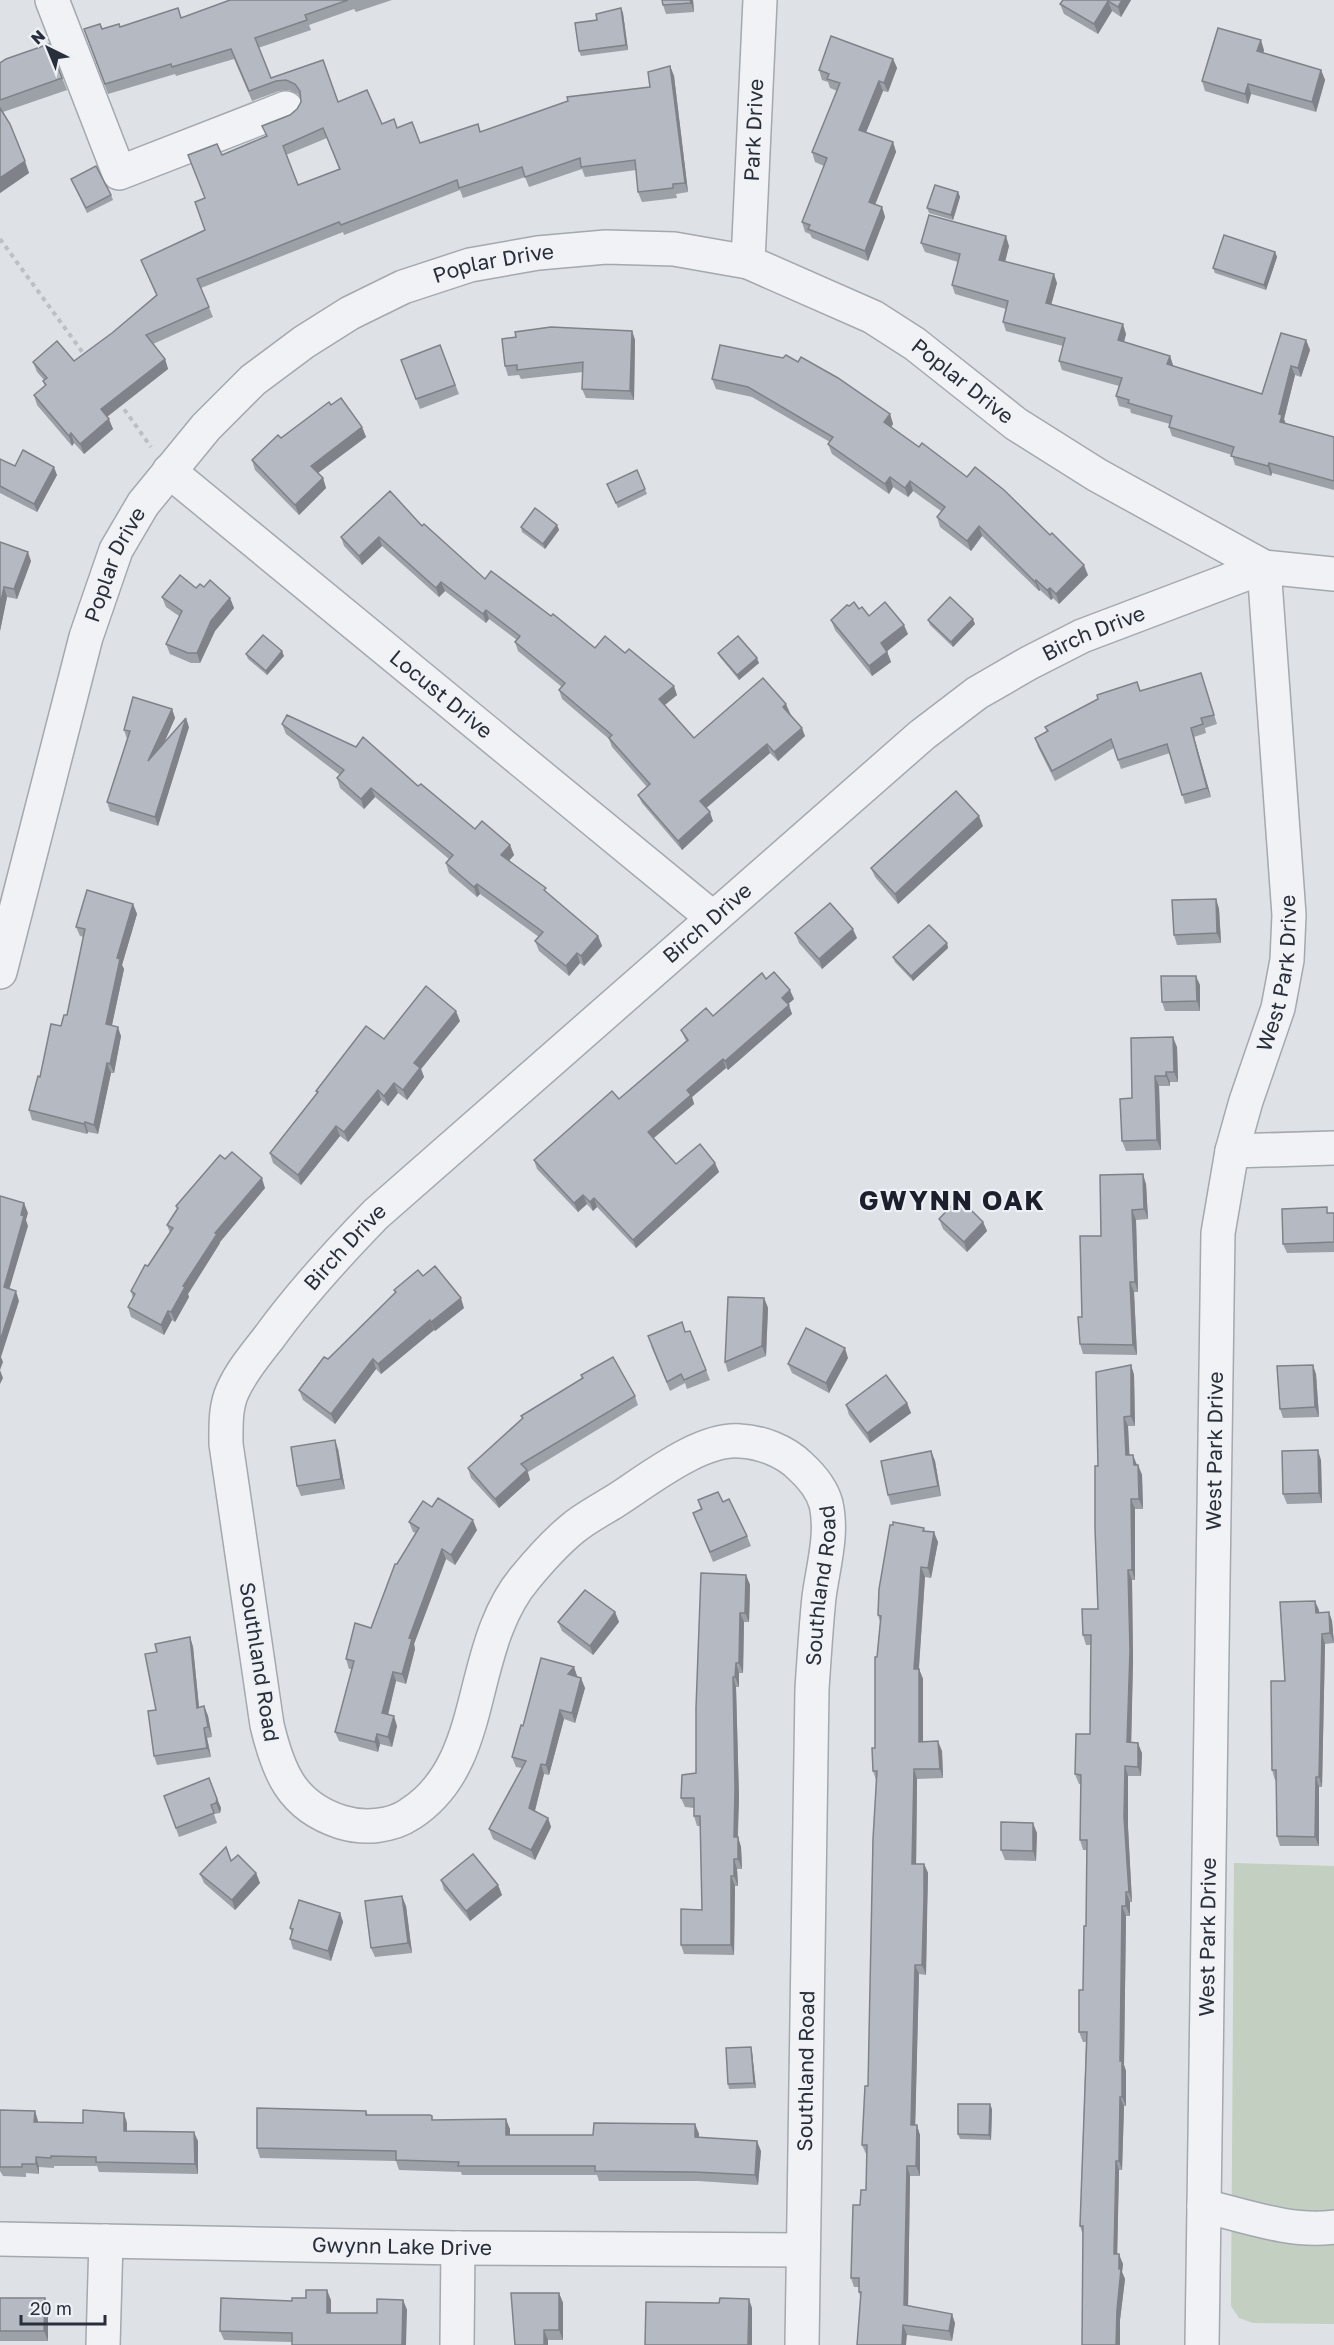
<svg xmlns="http://www.w3.org/2000/svg" width="1334" height="2345" viewBox="0 0 1334 2345" font-family="'Golos Text',sans-serif">
	<style>
		.green { fill: #c3cfc0 }
		.lines { fill: none; stroke-linecap: round; stroke-linejoin: round }
		.minor-casing { stroke: #a4a8af; stroke-width: 36 }
		.path { stroke: #bcbfc5; stroke-width: 4; stroke-dasharray: 4.5 4.5; stroke-linecap: butt }
		.minor { stroke: #f0f2f5; stroke-width: 33 }
		.wall { fill: #9ca0a7; fill-rule: evenodd }
		.shaded-wall { fill: #7f8288 }
		.building { fill: #b5bac2; stroke: #7f8288; stroke-width: 1.5; fill-rule: evenodd }
		.labels { text-anchor: middle; stroke-width: 4.5; stroke-linejoin: round; paint-order: stroke }
		.street-label { font-size: 21px; fill: #282f3b; stroke: #edf0f4 }
		.district-label { font-size: 27px; font-weight: bold; letter-spacing: 1.5px; fill: #1b202c; stroke: #edf0f4 }
	</style>
	<rect width="100%" height="100%" fill="#dee1e6"/>
	<polygon class="green" points="1234,1863 1334,1866 1334,2324 1253,2323 1239,2318 1231,2306"/>
	<g class="lines">
		<defs>
			<g id="minor">
				<polyline points="52,0 119,173 286,108"/>
				<path id="s1" d="M748,262L760,0"/>
				<path id="s2" d="M169,471L713,918"/>
				<path id="s3" d="M0,972L86,637L116,550L143,504L206,427L253,380L304,342L350,313L403,287L470,265L538,253L606,247L674,249L748,262L873,317L915,344L1016,424L1097,475L1264,567L1334,574"/>
				<polyline points="1232,1151 1334,1148"/>
				<path d="M1204,2206C1246,2216 1291,2233 1334,2227"/>
				<path id="s4" d="M0,2239L458,2248L803,2250"/>
				<polyline points="103,2345 106,2241"/>
				<polyline points="457,2345 458,2248"/>
				<path id="s5" d="M802,2345L812,1689C814,1658 816,1627 819,1597C823,1567 833,1534 826,1504C822,1489 811,1476 800,1466C785,1451 761,1442 740,1441C700,1438 648,1480 615,1501C601,1510 585,1518 572,1529C555,1543 539,1561 525,1578C513,1592 504,1609 497,1627C471,1692 474,1773 410,1814C391,1827 363,1829 341,1822C291,1806 278,1771 267,1725L226,1444C226,1426 225,1407 233,1390C242,1370 257,1353 270,1336C302,1292 338,1253 376,1214L922,735L977,693L1029,663L1082,636L1264,567"/>
				<path id="s6" d="M1202,2345L1218,1233L1232,1151L1246,1101L1278,1008L1287,960L1289,915L1264,567"/>
			</g>
		</defs>
		<use href="#minor" class="minor-casing"/>
		<g class="path">
			<polyline points="0,239 86,357"/>
			<polyline points="119,402 151,447"/>
		</g>
		<use href="#minor" class="minor"/>
	</g>
	<g class="wall">
		<path d="M230,0H392L356,12L354,9L309,25L311,30L258,48L271,78L323,60L338,102L382,124L397,128L420,143L480,132L650,87L670,66L674,76L688,192L676,194L677,198L642,202L638,192L636,170L585,177L582,169L529,187L525,177L463,198L460,190L344,235L343,232L201,288L213,317L153,344L165,359L168,369L107,417L113,429L84,454L74,443L72,446L37,405L34,395L45,386L43,381L44,380L37,372L33,362L74,361L112,333L156,295L141,260L205,230V199L222,155L266,136L297,109L301,102L300,97L298,94L289,90L279,91L252,101L234,59L176,76L175,74L108,94L84,29H102L120,27L181,18ZM327,138L339,169L298,185L286,155Z"/>
		<polygon points="662,0 693,0 694,12 666,14 663,5"/>
		<polygon points="1063,0 1131,0 1121,17 1112,11 1098,34 1064,14 1060,4"/>
		<polygon points="623,13 628,50 581,56 579,51 597,20"/>
		<polygon points="49,44 67,90 3,112 29,173 0,193 0,63"/>
		<polygon points="1264,50 1263,53 1321,70 1325,80 1316,112 1251,94 1248,104 1205,91 1202,81"/>
		<polygon points="893,59 897,68 888,92 883,91 866,132 893,142 896,152 875,205 882,207 885,217 868,261 812,238 810,234 805,232 802,222 824,166 815,162 812,152 837,91 830,88 828,82 822,80 819,70"/>
		<polygon points="71,179 111,195 113,200 87,213"/>
		<polygon points="958,192 960,197 953,220 929,213 927,208"/>
		<polygon points="921,243 1009,246 1005,262 1057,283 1051,305 1126,334 1124,342 1170,356 1173,366 1262,394 1306,340 1310,350 1301,377 1295,375 1284,419 1285,423 1334,437 1334,490 1272,473 1271,476 1235,465 1232,455 1172,436 1169,427 1170,424 1131,413 1130,409 1119,406 1116,396 1119,386 1062,370 1059,361 1063,346 1006,331 1003,322 1006,309 955,294 952,285 958,262 925,252"/>
		<polygon points="1275,252 1277,257 1266,290 1215,273 1213,268"/>
		<polygon points="632,331 635,340 634,400 586,398 582,389 583,372 521,379 519,375 508,376 505,366"/>
		<polygon points="440,345 459,394 420,409 401,360"/>
		<polygon points="712,379 890,414 893,424 891,427 1088,575 1059,604 1053,598 1051,600 1040,590 1039,591 982,536 971,551 940,527 937,517 941,511 913,491 908,497 893,487 889,494 832,454 828,444 830,442 752,397 716,389"/>
		<polygon points="362,427 366,437 318,473 323,478 326,488 299,515 255,470 252,460 281,438"/>
		<polygon points="0,459 15,466 57,475 37,512 0,493"/>
		<polygon points="607,484 645,489 647,494 618,508"/>
		<polygon points="557,525 559,530 545,549 522,532 521,527"/>
		<polygon points="422,526 485,579 595,648 677,695 665,705 694,738 790,713 805,736 778,761 770,753 706,808 713,821 682,850 642,803 638,795 647,787 612,747 609,739 562,699 559,690 562,687 518,651 515,642 517,640 489,619 486,623 445,591 439,597 382,546 362,565 344,546 341,537"/>
		<polygon points="0,542 31,561 17,599 7,597 0,631"/>
		<polygon points="196,588 230,598 234,608 215,631 200,663 191,663 170,654 166,644 179,616 166,607 162,597"/>
		<polygon points="849,606 859,609 869,616 908,634 887,651 891,662 872,676 835,630 831,620"/>
		<polygon points="928,620 975,624 953,647 930,625"/>
		<polygon points="718,653 759,663 739,680 720,657"/>
		<polygon points="246,654 284,656 267,675 248,659"/>
		<polygon points="1201,673 1217,724 1205,728 1206,733 1194,737 1211,797 1185,804 1170,753 1121,769 1114,748 1055,781 1038,747 1035,738 1047,732 1045,727 1140,691"/>
		<polygon points="172,709 175,718 163,744 189,727 158,826 110,811 107,802 127,739 124,730"/>
		<polygon points="282,724 418,786 475,829 510,845 514,855 509,861 598,936 602,946 584,966 580,963 569,976 539,951 535,941 539,937 480,894 477,897 449,873 446,863 449,859 375,797 364,809 340,788 337,778 340,775 286,734"/>
		<polygon points="983,826 898,904 875,877 871,868"/>
		<polygon points="1216,899 1219,909 1221,943 1177,945 1174,935"/>
		<polygon points="133,904 137,914 122,965 124,969 112,1025 121,1036 114,1073 111,1073 98,1134 88,1132 87,1134 32,1120 29,1110 40,1077 61,1026 67,1015 84,937 80,936 76,927"/>
		<polygon points="795,933 857,938 822,969 799,943"/>
		<polygon points="947,943 948,948 913,981 895,962 893,957"/>
		<polygon points="766,979 794,999 788,1004 792,1014 728,1070 726,1068 692,1097 694,1104 654,1138 676,1164 715,1163 719,1172 636,1248 597,1207 593,1211 587,1204 578,1212 537,1169 534,1160 619,1099 686,1041 681,1030 713,1016"/>
		<polygon points="1200,985 1200,1011 1165,1011 1162,1002"/>
		<polygon points="460,1021 421,1069 424,1077 407,1100 398,1093 388,1106 381,1100 348,1142 340,1136 301,1185 273,1163 270,1153 317,1093 316,1091 384,1039"/>
		<polygon points="1177,1047 1178,1082 1170,1082 1170,1086 1159,1086 1161,1150 1126,1151 1122,1141 1132,1098"/>
		<polygon points="225,1159 265,1188 220,1242 220,1243 188,1294 189,1297 175,1322 172,1320 164,1335 131,1317 128,1307 133,1298 131,1291 170,1233 167,1225 177,1209 176,1206"/>
		<polygon points="1146,1184 1148,1219 1136,1220 1138,1292 1134,1292 1137,1355 1083,1354 1080,1344 1082,1317 1101,1236"/>
		<polygon points="1329,1213 1334,1213 1334,1252 1287,1253 1283,1244"/>
		<polygon points="939,1219 983,1222 987,1231 967,1252 943,1229"/>
		<polygon points="423,1276 464,1308 435,1331 434,1330 381,1374 376,1369 335,1424 303,1400 299,1390 328,1359 395,1293 394,1290"/>
		<polygon points="764,1298 768,1308 766,1356 728,1372 725,1362"/>
		<polygon points="685,1332 706,1370 710,1380 687,1389 685,1383 670,1391 651,1346"/>
		<polygon points="848,1358 829,1393 792,1373 788,1364"/>
		<polygon points="1131,1365 1134,1375 1135,1426 1128,1426 1129,1455 1137,1465 1138,1465 1142,1475 1143,1509 1135,1509 1135,1580 1132,1580 1133,1660 1131,1743 1142,1753 1141,1776 1128,1776 1128,1827 1132,1902 1130,1902 1130,1916 1126,1916 1124,2065 1126,2071 1126,2106 1124,2106 1122,2170 1119,2170 1117,2254 1123,2264 1122,2272 1125,2279 1120,2320 1120,2345 1082,2345 1083,2235 1080,2226 1086,2042 1083,2042 1079,2032 1083,1990 1086,1926 1087,1850 1083,1850 1080,1840 1081,1784 1079,1784 1075,1774 1090,1734 1091,1645 1086,1645 1083,1635 1098,1609"/>
		<polygon points="1316,1374 1319,1417 1283,1418 1280,1409"/>
		<polygon points="581,1375 635,1396 638,1405 528,1472 530,1480 499,1508 471,1478 468,1468 522,1419 521,1416 582,1379"/>
		<polygon points="907,1403 911,1413 870,1443 849,1415 846,1405"/>
		<polygon points="338,1449 345,1489 301,1496 297,1486"/>
		<polygon points="931,1451 935,1461 941,1496 891,1505 888,1495"/>
		<polygon points="1321,1460 1322,1503 1287,1504 1283,1494"/>
		<polygon points="698,1500 747,1536 751,1546 713,1562 693,1513 701,1510"/>
		<polygon points="432,1507 477,1530 455,1565 446,1559 414,1644 415,1649 406,1684 396,1681 388,1715 397,1726 392,1747 380,1744 378,1752 339,1741 335,1732 352,1669 349,1669 346,1659 371,1628 397,1564 416,1533 413,1532 409,1522"/>
		<polygon points="924,1528 925,1531 938,1542 931,1578 925,1577 919,1669 923,1679 923,1742 942,1751 943,1778 917,1779 916,1864 924,1864 928,1873 927,1907 926,1975 919,1974 915,2125 920,2135 920,2176 910,2176 908,2305 955,2323 952,2341 907,2335 860,2296 859,2292 859,2287 854,2287 851,2278 860,2205 866,2190 867,2154 866,2154 862,2145 868,2086 876,1780 873,1771 875,1748 877,1657 880,1622 878,1615"/>
		<polygon points="746,1575 750,1585 749,1622 744,1622 743,1673 739,1673 739,1687 736,1687 739,1798 738,1837 741,1847 742,1869 737,1869 738,1886 735,1886 734,1955 684,1954 681,1945 702,1910 700,1826 697,1826 694,1816 694,1808 685,1807 681,1798 696,1773"/>
		<polygon points="1319,1610 1319,1612 1329,1612 1332,1621 1334,1643 1325,1644 1322,1787 1319,1787 1319,1846 1280,1846 1277,1836 1276,1780 1275,1780 1272,1770 1285,1681"/>
		<polygon points="615,1612 619,1622 593,1655 562,1631 558,1622"/>
		<polygon points="190,1637 193,1647 199,1707 204,1706 208,1716 212,1737 207,1738 211,1757 157,1765 154,1756 156,1710 157,1652"/>
		<polygon points="574,1667 577,1676 585,1688 575,1723 564,1719 549,1775 544,1774 535,1811 548,1818 551,1827 535,1860 493,1839 489,1829 522,1768 516,1767 512,1757 523,1726"/>
		<polygon points="209,1778 221,1808 220,1813 214,1814 217,1823 179,1837 164,1796"/>
		<polygon points="1037,1833 1036,1861 1005,1860 1001,1850"/>
		<polygon points="231,1861 256,1873 260,1883 235,1910 204,1883 200,1874"/>
		<polygon points="441,1880 498,1885 502,1895 470,1921 444,1890"/>
		<polygon points="406,1906 412,1953 375,1957 371,1948"/>
		<polygon points="340,1913 343,1922 331,1961 293,1949 290,1939 292,1934 290,1928"/>
		<polygon points="751,2047 752,2052 756,2088 729,2089 728,2084"/>
		<polygon points="992,2109 991,2140 960,2139 958,2134"/>
		<polygon points="0,2110 35,2111 38,2122 127,2123 127,2131 198,2141 198,2174 99,2172 97,2166 54,2166 54,2168 39,2167 39,2174 26,2173 26,2177 3,2176 0,2171"/>
		<polygon points="366,2111 368,2115 434,2120 510,2129 510,2135 593,2135 695,2124 699,2134 699,2137 761,2151 758,2185 698,2181 599,2181 597,2175 462,2175 461,2172 399,2170 396,2161 260,2158 257,2148"/>
		<polygon points="559,2293 563,2303 563,2340 548,2340 548,2345 515,2345"/>
		<polygon points="0,2298 48,2308 48,2341 0,2341"/>
		<polygon points="331,2300 331,2313 377,2313 403,2300 407,2310 292,2342 224,2340 220,2331 292,2301"/>
	</g>
	<g class="shaded-wall">
		<polygon points="690,0 693,0 694,12"/>
		<polygon points="1122,0 1131,0 1121,17 1118,7"/>
		<polygon points="1108,1 1112,11 1098,34 1094,24"/>
		<polygon points="621,8 623,13 628,50 626,45"/>
		<polygon points="1261,40 1264,50 1261,61 1257,51"/>
		<polygon points="893,59 897,68 888,92 884,83"/>
		<polygon points="670,66 674,76 688,192 685,183"/>
		<polygon points="1321,70 1325,80 1316,112 1312,102"/>
		<polygon points="879,81 883,91 863,140 859,130"/>
		<polygon points="1248,84 1251,94 1248,104 1245,94"/>
		<polygon points="893,142 896,152 872,212 869,202"/>
		<polygon points="25,161 29,173 0,193 0,178"/>
		<polygon points="958,192 960,197 953,220 951,215"/>
		<polygon points="882,207 885,217 868,261 865,251"/>
		<polygon points="1006,236 1009,246 1003,270 999,260"/>
		<polygon points="1275,252 1277,257 1266,290 1264,285"/>
		<polygon points="1054,274 1057,283 1049,313 1046,303"/>
		<polygon points="1123,324 1126,334 1122,349 1118,340"/>
		<polygon points="632,331 635,340 634,400 630,391"/>
		<polygon points="1306,340 1310,350 1301,377 1298,368"/>
		<polygon points="1170,356 1173,365 1171,374 1167,364"/>
		<polygon points="165,359 168,369 104,419 101,409"/>
		<polygon points="1291,366 1295,375 1284,419 1286,424 1280,422 1279,414"/>
		<polygon points="890,414 893,424 888,432 884,422"/>
		<polygon points="109,419 113,429 84,454 80,444"/>
		<polygon points="362,427 366,437 314,476 311,466"/>
		<polygon points="71,433 74,443 72,446 69,436"/>
		<polygon points="1269,463 1272,473 1271,476 1268,466"/>
		<polygon points="54,467 57,475 37,512 34,504"/>
		<polygon points="890,477 893,487 889,494 885,484"/>
		<polygon points="323,478 326,488 299,515 295,505"/>
		<polygon points="910,481 913,491 908,497 905,488"/>
		<polygon points="557,525 559,530 545,549 543,544"/>
		<polygon points="979,526 982,536 971,551 967,541"/>
		<polygon points="379,537 382,546 362,565 359,556"/>
		<polygon points="28,552 31,561 17,599 14,589"/>
		<polygon points="1084,565 1088,575 1059,604 1056,594"/>
		<polygon points="1036,580 1040,590 1039,591 1035,582"/>
		<polygon points="441,582 445,591 439,597 436,588"/>
		<polygon points="4,587 7,597 0,631 0,606"/>
		<polygon points="1050,588 1053,598 1051,600 1047,590"/>
		<polygon points="230,598 234,608 215,631 200,663 197,653 211,621"/>
		<polygon points="486,610 489,619 486,623 483,614"/>
		<polygon points="973,619 975,624 953,647 951,642"/>
		<polygon points="904,625 908,634 885,653 881,643"/>
		<polygon points="282,651 284,656 267,675 266,671"/>
		<polygon points="887,652 891,662 872,676 869,666"/>
		<polygon points="757,658 759,663 739,680 737,675"/>
		<polygon points="674,686 677,695 662,707 659,699"/>
		<polygon points="786,704 790,713 787,716 783,707"/>
		<polygon points="172,709 175,718 152,771 148,761"/>
		<polygon points="186,718 189,727 158,826 155,817"/>
		<polygon points="802,728 805,736 778,761 774,752"/>
		<polygon points="1191,728 1194,737 1211,797 1207,788"/>
		<polygon points="767,744 770,753 704,810 700,801"/>
		<polygon points="371,788 375,797 364,809 361,799"/>
		<polygon points="710,812 713,821 682,850 678,841"/>
		<polygon points="979,816 983,826 898,904 895,894"/>
		<polygon points="510,845 514,855 505,865 501,855"/>
		<polygon points="477,884 480,894 477,897 474,887"/>
		<polygon points="1216,899 1219,909 1221,943 1217,933"/>
		<polygon points="133,904 137,914 122,965 124,969 110,1034 106,1024 117,958"/>
		<polygon points="853,929 857,938 822,969 819,959"/>
		<polygon points="598,936 602,946 584,966 581,956"/>
		<polygon points="947,943 948,948 913,981 911,976"/>
		<polygon points="577,953 580,963 569,976 566,966"/>
		<polygon points="1196,976 1200,985 1200,1011 1197,1001"/>
		<polygon points="790,990 794,999 785,1007 782,998"/>
		<polygon points="789,1005 792,1014 728,1070 725,1061"/>
		<polygon points="456,1011 460,1021 421,1069 424,1077 407,1100 403,1090 414,1063"/>
		<polygon points="118,1027 121,1036 114,1073 110,1064"/>
		<polygon points="1173,1037 1177,1047 1178,1082 1174,1072"/>
		<polygon points="723,1059 726,1068 692,1097 694,1104 651,1140 648,1132 687,1090"/>
		<polygon points="107,1063 111,1073 98,1134 94,1125"/>
		<polygon points="1166,1072 1170,1082 1170,1086 1166,1076"/>
		<polygon points="1155,1076 1159,1086 1161,1150 1157,1140"/>
		<polygon points="394,1083 398,1093 388,1106 384,1096"/>
		<polygon points="378,1090 381,1100 348,1142 344,1132"/>
		<polygon points="85,1122 88,1132 87,1134 84,1124"/>
		<polygon points="336,1126 340,1136 301,1185 298,1175"/>
		<polygon points="715,1163 719,1172 636,1248 633,1240"/>
		<polygon points="1143,1174 1146,1184 1148,1219 1144,1209"/>
		<polygon points="262,1178 265,1188 220,1242 220,1243 188,1294 189,1297 175,1322 171,1312 183,1286 215,1233"/>
		<polygon points="583,1195 587,1204 578,1212 574,1203"/>
		<polygon points="594,1198 597,1207 593,1211 590,1202"/>
		<polygon points="24,1203 28,1213 26,1220 28,1226 7,1297 4,1287"/>
		<polygon points="1132,1210 1136,1220 1138,1292 1135,1282"/>
		<polygon points="983,1222 987,1231 967,1252 964,1242"/>
		<polygon points="1130,1282 1134,1292 1137,1355 1133,1345"/>
		<polygon points="16,1291 19,1301 1,1357 3,1362 0,1370 3,1378 0,1384 0,1341"/>
		<polygon points="461,1298 464,1308 435,1331 431,1322"/>
		<polygon points="764,1298 768,1308 766,1356 762,1346"/>
		<polygon points="168,1311 172,1320 164,1335 161,1325"/>
		<polygon points="430,1320 434,1330 381,1374 378,1364"/>
		<polygon points="845,1348 848,1358 829,1393 826,1383"/>
		<polygon points="373,1359 376,1369 335,1424 331,1414"/>
		<polygon points="1131,1365 1134,1375 1135,1426 1131,1416"/>
		<polygon points="1313,1365 1316,1374 1319,1417 1315,1407"/>
		<polygon points="907,1403 911,1413 870,1443 867,1433"/>
		<polygon points="1124,1417 1128,1426 1130,1465 1126,1455"/>
		<polygon points="335,1440 338,1449 345,1489 341,1479"/>
		<polygon points="1318,1450 1321,1460 1322,1503 1319,1493"/>
		<polygon points="931,1451 935,1461 941,1496 938,1486"/>
		<polygon points="1133,1455 1137,1465 1137,1475 1134,1465"/>
		<polygon points="1138,1465 1142,1475 1143,1509 1139,1499"/>
		<polygon points="527,1470 530,1480 499,1508 495,1499"/>
		<polygon points="1131,1499 1135,1509 1135,1580 1132,1570"/>
		<polygon points="473,1520 477,1530 455,1565 451,1555"/>
		<polygon points="934,1532 938,1542 931,1578 928,1568"/>
		<polygon points="442,1549 446,1559 414,1644 415,1649 406,1684 402,1674 409,1638"/>
		<polygon points="921,1567 925,1577 918,1679 914,1669"/>
		<polygon points="1128,1570 1132,1580 1133,1660 1131,1752 1127,1742"/>
		<polygon points="746,1575 750,1585 749,1622 745,1613"/>
		<polygon points="1315,1601 1319,1610 1320,1622 1316,1613"/>
		<polygon points="615,1612 619,1622 593,1655 590,1646"/>
		<polygon points="1329,1612 1332,1621 1334,1643 1330,1633"/>
		<polygon points="740,1613 744,1622 743,1673 739,1663"/>
		<polygon points="1322,1634 1325,1644 1322,1787 1319,1777"/>
		<polygon points="190,1637 193,1647 200,1717 197,1708"/>
		<polygon points="736,1663 739,1673 739,1687 735,1677"/>
		<polygon points="574,1667 577,1676 568,1674"/>
		<polygon points="919,1669 923,1679 923,1751 919,1742"/>
		<polygon points="393,1672 396,1681 386,1723 382,1713"/>
		<polygon points="733,1677 736,1687 739,1798 737,1847 734,1837"/>
		<polygon points="581,1678 585,1688 575,1723 572,1713"/>
		<polygon points="204,1706 208,1716 212,1737 208,1727"/>
		<polygon points="560,1710 564,1719 549,1775 546,1765"/>
		<polygon points="394,1716 397,1726 392,1747 388,1737"/>
		<polygon points="204,1728 207,1738 211,1757 207,1748"/>
		<polygon points="377,1734 380,1744 378,1752 375,1742"/>
		<polygon points="938,1741 942,1751 943,1778 940,1769"/>
		<polygon points="1138,1743 1142,1753 1141,1776 1138,1767"/>
		<polygon points="541,1764 544,1774 533,1818 529,1808"/>
		<polygon points="1125,1766 1128,1776 1128,1827 1132,1902 1129,1892 1124,1817"/>
		<polygon points="914,1769 917,1779 916,1873 912,1864"/>
		<polygon points="1316,1777 1319,1787 1319,1846 1315,1837"/>
		<polygon points="217,1799 221,1808 220,1813 216,1803"/>
		<polygon points="548,1818 551,1827 535,1860 531,1850"/>
		<polygon points="1033,1823 1037,1833 1036,1861 1033,1851"/>
		<polygon points="738,1837 741,1847 742,1869 738,1859"/>
		<polygon points="734,1859 737,1869 738,1886 734,1876"/>
		<polygon points="924,1864 928,1873 926,1975 922,1965"/>
		<polygon points="256,1873 260,1883 235,1910 232,1900"/>
		<polygon points="731,1876 735,1886 734,1955 731,1945"/>
		<polygon points="498,1885 502,1895 470,1921 466,1911"/>
		<polygon points="1126,1892 1130,1902 1130,1916 1126,1906"/>
		<polygon points="402,1896 406,1906 412,1953 408,1943"/>
		<polygon points="1122,1906 1126,1916 1124,2065 1126,2071 1126,2106 1122,2097 1120,2061"/>
		<polygon points="340,1913 343,1922 331,1961 328,1951"/>
		<polygon points="915,1965 919,1974 915,2135 911,2125"/>
		<polygon points="751,2047 752,2052 756,2088 754,2083"/>
		<polygon points="1120,2097 1124,2106 1122,2170 1119,2161"/>
		<polygon points="990,2104 992,2109 991,2140 989,2135"/>
		<polygon points="35,2111 38,2121 38,2132 34,2122"/>
		<polygon points="124,2113 127,2123 127,2141 124,2131"/>
		<polygon points="506,2119 510,2129 510,2145 506,2135"/>
		<polygon points="695,2124 699,2134 698,2147 695,2137"/>
		<polygon points="917,2125 920,2135 920,2176 916,2166"/>
		<polygon points="194,2132 198,2141 198,2174 195,2164"/>
		<polygon points="757,2141 761,2151 758,2185 755,2175"/>
		<polygon points="36,2157 39,2167 39,2174 36,2164"/>
		<polygon points="1116,2161 1119,2170 1117,2264 1114,2254"/>
		<polygon points="907,2166 910,2176 908,2314 904,2305"/>
		<polygon points="1119,2254 1123,2264 1122,2272 1125,2279 1120,2320 1120,2345 1116,2345 1117,2310"/>
		<polygon points="327,2290 331,2300 331,2322 327,2313"/>
		<polygon points="559,2293 563,2303 563,2340 559,2330"/>
		<polygon points="45,2298 48,2308 48,2341 44,2331"/>
		<polygon points="749,2299 752,2308 752,2345 748,2345"/>
		<polygon points="403,2300 407,2310 406,2345 402,2345"/>
		<polygon points="952,2314 955,2323 952,2341 949,2331"/>
		<polygon points="903,2325 907,2335 906,2345 902,2345"/>
		<polygon points="544,2330 548,2340 548,2345 544,2345"/>
	</g>
	<g class="building">
		<path d="M230,0H348L305,15L307,20L255,38L271,78L323,60L338,102L367,90L382,124L394,119L397,128L412,122L420,143L478,124L480,132L568,101L567,97L650,87L648,72L670,66L685,183L673,184V188L638,192L635,160L581,167L580,158L525,177L522,167L459,188L457,180L341,225L339,222L197,279L209,307L146,335L165,359L101,409L109,419L80,444L71,433L69,436L34,395L46,385L43,381L47,378L33,362L57,341L74,361L112,333L157,295L141,260L205,230L195,202L205,198L188,155L217,144L222,155L267,136L262,126L290,115L297,109L301,102L300,91L295,84L286,80L276,81L249,91L231,49L172,67L171,64L105,84L84,29L100,24L102,29L119,24L120,27L178,8L181,18ZM323,128L340,169L298,185L283,146Z"/>
		<polygon points="662,0 690,0 691,3 663,5"/>
		<polygon points="1063,0 1122,0 1118,7 1108,1 1094,24 1060,4"/>
		<polygon points="621,8 626,45 579,51 575,23 597,20 596,14"/>
		<polygon points="1218,28 1261,40 1257,51 1321,70 1312,102 1248,84 1245,94 1202,81"/>
		<polygon points="831,36 893,59 884,83 879,81 859,130 893,142 869,202 882,207 865,251 808,229 810,225 802,222 827,158 812,152 840,83 827,79 829,74 819,70"/>
		<polygon points="49,44 62,78 0,100 0,63 6,59"/>
		<polygon points="0,108 10,124 25,161 0,178"/>
		<polygon points="96,166 111,195 86,208 71,179"/>
		<polygon points="935,185 958,192 951,215 927,208"/>
		<polygon points="929,215 1006,236 999,260 1054,274 1046,303 1123,324 1118,340 1170,356 1167,364 1262,394 1281,333 1306,340 1298,368 1291,366 1279,414 1282,415 1280,422 1334,437 1334,481 1269,463 1268,466 1231,456 1234,447 1169,427 1172,416 1128,403 1129,400 1116,396 1122,378 1059,361 1065,338 1003,322 1008,301 952,285 960,254 921,243"/>
		<polygon points="1224,235 1275,252 1264,285 1213,268"/>
		<polygon points="551,327 632,331 630,391 582,389 583,362 517,370 517,365 505,366 502,339 516,337 515,332"/>
		<polygon points="440,345 455,385 416,399 401,360"/>
		<polygon points="720,345 783,358 786,355 798,362 801,357 838,378 890,414 884,422 919,447 922,443 967,477 975,467 1004,490 1050,535 1052,533 1084,565 1056,594 1050,588 1047,590 1036,580 1035,582 979,526 967,541 937,517 945,507 910,481 905,488 890,477 885,484 828,444 833,437 748,387 712,379"/>
		<polygon points="341,398 362,427 311,466 323,478 295,505 252,460 278,435 281,438 329,402 331,405"/>
		<polygon points="23,450 54,467 34,504 0,486 0,459 15,466"/>
		<polygon points="637,470 645,489 616,503 607,484"/>
		<polygon points="390,491 422,526 424,524 485,579 491,571 551,616 553,614 595,648 605,636 625,653 629,649 674,686 659,699 694,738 763,678 786,704 783,707 802,728 774,752 767,744 700,801 710,812 678,841 638,795 650,784 609,738 612,735 559,690 565,683 515,642 520,636 486,610 483,614 441,582 436,588 379,537 359,556 341,537"/>
		<polygon points="535,508 557,525 543,544 521,527"/>
		<polygon points="0,542 28,552 14,589 4,587 0,606"/>
		<polygon points="180,575 196,588 200,584 204,587 210,580 230,598 211,621 197,653 188,653 166,644 182,611 162,597"/>
		<polygon points="950,597 973,619 951,642 928,620"/>
		<polygon points="854,602 859,609 862,607 869,616 885,602 904,625 881,643 887,652 869,666 831,620 847,605 849,606"/>
		<polygon points="263,635 282,651 266,671 246,654"/>
		<polygon points="738,636 757,658 737,675 718,653"/>
		<polygon points="1201,673 1214,715 1201,718 1203,724 1191,728 1207,788 1182,795 1167,744 1118,760 1111,739 1052,771 1035,738 1048,731 1045,727 1098,699 1097,695 1137,682 1140,691"/>
		<polygon points="133,697 172,709 148,761 186,718 155,817 107,802 130,731 124,730"/>
		<polygon points="287,715 356,747 363,737 418,786 421,784 475,829 482,821 510,845 501,855 546,888 544,890 598,936 581,956 577,953 566,966 535,941 543,932 477,884 474,887 446,863 453,855 371,788 361,799 337,778 344,770 282,724"/>
		<polygon points="956,791 979,816 895,894 871,868"/>
		<polygon points="87,890 133,904 117,958 120,959 106,1024 118,1027 110,1064 107,1063 94,1125 85,1122 84,1124 29,1110 38,1076 40,1077 51,1024 61,1026 64,1015 67,1015 85,929 76,927"/>
		<polygon points="1216,899 1217,933 1174,935 1172,900"/>
		<polygon points="830,903 853,929 819,959 795,933"/>
		<polygon points="929,925 947,943 911,976 893,957"/>
		<polygon points="774,972 790,990 782,998 789,1005 725,1061 723,1059 687,1090 691,1095 648,1132 676,1164 700,1144 715,1163 633,1240 594,1198 590,1202 583,1195 574,1203 534,1160 612,1091 619,1099 688,1040 681,1030 706,1008 713,1016 762,973 766,979"/>
		<polygon points="1161,976 1196,976 1197,1001 1162,1002"/>
		<polygon points="426,986 456,1011 414,1063 420,1068 403,1090 394,1083 384,1096 378,1090 344,1132 336,1126 298,1175 270,1153 318,1092 316,1091 366,1026 384,1039"/>
		<polygon points="1173,1037 1174,1072 1166,1072 1166,1076 1155,1076 1157,1140 1122,1141 1120,1099 1132,1098 1131,1038"/>
		<polygon points="232,1152 262,1178 215,1233 217,1234 183,1286 185,1287 171,1312 168,1311 161,1325 128,1307 135,1294 131,1291 145,1265 148,1266 173,1228 167,1225 178,1208 176,1206 220,1155 225,1159"/>
		<polygon points="1143,1174 1144,1209 1132,1210 1135,1282 1130,1282 1133,1345 1080,1344 1078,1317 1082,1317 1080,1236 1101,1236 1100,1175"/>
		<polygon points="0,1196 24,1203 21,1215 24,1216 4,1287 16,1291 0,1341"/>
		<polygon points="959,1198 983,1222 964,1242 939,1219"/>
		<polygon points="1327,1207 1327,1213 1334,1213 1334,1242 1283,1244 1282,1209"/>
		<polygon points="435,1266 461,1298 431,1322 430,1320 378,1364 373,1359 331,1414 299,1390 324,1357 328,1359 396,1292 394,1290 418,1270 423,1276"/>
		<polygon points="728,1297 764,1298 762,1346 725,1362"/>
		<polygon points="682,1322 685,1332 690,1331 706,1370 684,1380 681,1374 667,1382 648,1336"/>
		<polygon points="806,1328 845,1348 826,1383 788,1364"/>
		<polygon points="613,1357 635,1396 521,1464 527,1470 495,1499 468,1468 523,1418 521,1416 583,1378 581,1375"/>
		<polygon points="1131,1365 1131,1416 1124,1417 1126,1455 1133,1455 1134,1465 1138,1465 1139,1499 1131,1499 1132,1570 1128,1570 1130,1650 1127,1742 1138,1743 1138,1767 1125,1766 1124,1817 1129,1892 1126,1892 1126,1906 1122,1906 1120,2061 1122,2061 1122,2097 1120,2097 1119,2161 1116,2161 1114,2254 1119,2254 1119,2269 1121,2269 1117,2310 1116,2345 1082,2345 1083,2226 1080,2226 1087,2032 1079,2032 1079,1990 1083,1990 1084,1926 1086,1926 1087,1840 1080,1840 1081,1775 1075,1774 1076,1734 1090,1734 1091,1635 1083,1635 1082,1609 1098,1609 1095,1528 1095,1466 1098,1466 1096,1372"/>
		<polygon points="1313,1365 1315,1407 1280,1409 1277,1366"/>
		<polygon points="886,1375 907,1403 867,1433 846,1405"/>
		<polygon points="335,1440 341,1479 297,1486 291,1447"/>
		<polygon points="1318,1450 1319,1493 1283,1494 1282,1451"/>
		<polygon points="931,1451 938,1486 888,1495 881,1461"/>
		<polygon points="718,1492 723,1502 729,1499 747,1536 710,1552 693,1513 702,1509 698,1500"/>
		<polygon points="438,1498 473,1520 451,1555 442,1549 409,1638 412,1639 402,1674 393,1672 382,1713 394,1716 388,1737 377,1734 375,1742 335,1732 354,1661 346,1659 355,1623 371,1628 395,1564 397,1564 419,1528 409,1522 423,1501 432,1507"/>
		<polygon points="893,1522 924,1528 923,1531 934,1532 928,1568 921,1567 914,1669 919,1669 919,1742 938,1741 940,1769 914,1769 912,1864 924,1864 924,1898 922,1965 915,1965 911,2125 917,2125 916,2166 907,2166 904,2305 952,2314 949,2331 903,2325 902,2345 857,2345 861,2292 859,2292 859,2278 851,2278 853,2205 860,2205 861,2190 866,2190 867,2145 862,2145 865,2086 868,2086 873,1839 877,1771 873,1771 872,1748 875,1748 875,1657 877,1657 881,1616 878,1615 879,1589 890,1525 893,1525"/>
		<polygon points="701,1573 746,1575 745,1613 740,1613 739,1663 736,1663 735,1677 733,1677 735,1788 734,1837 738,1837 738,1859 734,1859 734,1876 731,1876 731,1945 681,1945 681,1909 702,1910 700,1816 694,1816 694,1798 681,1798 682,1775 696,1773 696,1708"/>
		<polygon points="585,1590 615,1612 590,1646 558,1622"/>
		<polygon points="1315,1601 1316,1613 1329,1612 1330,1633 1322,1634 1319,1777 1316,1777 1315,1837 1277,1836 1276,1770 1272,1770 1271,1681 1285,1681 1280,1602"/>
		<polygon points="190,1637 197,1708 204,1706 208,1727 204,1728 207,1748 154,1756 148,1711 156,1710 145,1654 157,1652 155,1644"/>
		<polygon points="541,1658 574,1667 568,1674 581,1678 572,1713 560,1710 546,1765 541,1764 529,1808 548,1818 531,1850 489,1829 526,1761 512,1757 521,1725 523,1726"/>
		<polygon points="209,1778 217,1799 216,1803 211,1805 214,1813 176,1828 164,1796"/>
		<polygon points="1001,1822 1033,1823 1033,1851 1001,1850"/>
		<polygon points="226,1847 231,1861 238,1855 256,1873 232,1900 200,1874"/>
		<polygon points="473,1854 498,1885 466,1911 441,1880"/>
		<polygon points="402,1896 408,1943 371,1948 365,1901"/>
		<polygon points="299,1900 340,1913 328,1951 290,1939 293,1929 290,1928"/>
		<polygon points="751,2047 754,2083 728,2084 726,2048"/>
		<polygon points="958,2104 990,2104 989,2135 958,2134"/>
		<polygon points="257,2108 366,2111 366,2115 430,2115 432,2116 432,2120 506,2119 506,2135 593,2135 594,2123 695,2124 695,2137 757,2141 755,2175 695,2172 595,2171 595,2166 458,2166 459,2162 396,2160 396,2151 257,2148"/>
		<polygon points="0,2110 35,2111 34,2122 83,2123 83,2110 124,2113 124,2131 194,2132 195,2164 96,2162 96,2157 51,2156 51,2158 36,2157 36,2164 22,2164 22,2167 0,2167"/>
		<polygon points="306,2290 327,2290 327,2313 377,2313 377,2299 403,2300 402,2345 292,2345 292,2333 220,2331 221,2298 292,2301 292,2298 306,2298"/>
		<polygon points="511,2293 559,2293 559,2330 544,2330 544,2345 515,2345"/>
		<polygon points="0,2298 45,2298 44,2331 0,2331"/>
		<polygon points="720,2298 749,2299 748,2345 645,2345 646,2302 719,2303"/>
	</g>
	<g class="labels">
		<g class="street-label">
			<text dy="7" stroke="none"><textPath href="#s1" startOffset="132">Park Drive</textPath></text>
			<text dy="7" stroke="none"><textPath href="#s3" startOffset="928">Poplar Drive</textPath></text>
			<text dy="7" stroke="none"><textPath href="#s3" startOffset="1432">Poplar Drive</textPath></text>
			<text dy="7" stroke="none"><textPath href="#s3" startOffset="424">Poplar Drive</textPath></text>
			<text dy="7" stroke="none"><textPath href="#s5" startOffset="3177">Birch Drive</textPath></text>
			<text dy="7" stroke="none"><textPath href="#s2" startOffset="352">Locust Drive</textPath></text>
			<text dy="7" stroke="none"><textPath href="#s5" startOffset="2691">Birch Drive</textPath></text>
			<text dy="7" stroke="none"><textPath href="#s6" startOffset="1380">West Park Drive</textPath></text>
			<text dy="7" stroke="none"><textPath href="#s5" startOffset="2205">Birch Drive</textPath></text>
			<text dy="7" stroke="none"><textPath href="#s6" startOffset="894">West Park Drive</textPath></text>
			<text dy="7" stroke="none"><textPath href="#s5" startOffset="760">Southland Road</textPath></text>
			<text transform="translate(259 1662) rotate(81)" y="7">Southland Road</text>
			<text dy="7" stroke="none"><textPath href="#s6" startOffset="408">West Park Drive</textPath></text>
			<text dy="7" stroke="none"><textPath href="#s5" startOffset="274">Southland Road</textPath></text>
			<text dy="7" stroke="none"><textPath href="#s4" startOffset="402">Gwynn Lake Drive</textPath></text>
		</g>
		<g class="district-label">
			<text x="952" y="1210">GWYNN OAK</text>
		</g>
	</g>
	<g transform="translate(48 48) rotate(317)" stroke="#edf0f4" stroke-width="4.5" paint-order="stroke">
	<path d="M0-4.5L10 22L0 15L-10 22Z" fill="#282f3b"/>
	<text y="-9" font-size="16" font-weight="bold" text-anchor="middle" fill="#282f3b">N</text>
	</g>
	<path d="M21 2315v9h84v-9" fill="none" stroke="#282f3b" stroke-width="3"/>
	<text x="30" y="2315" font-size="18" fill="#282f3b" stroke="#edf0f4" stroke-width="4.5" paint-order="stroke">20 m</text>
</svg>
